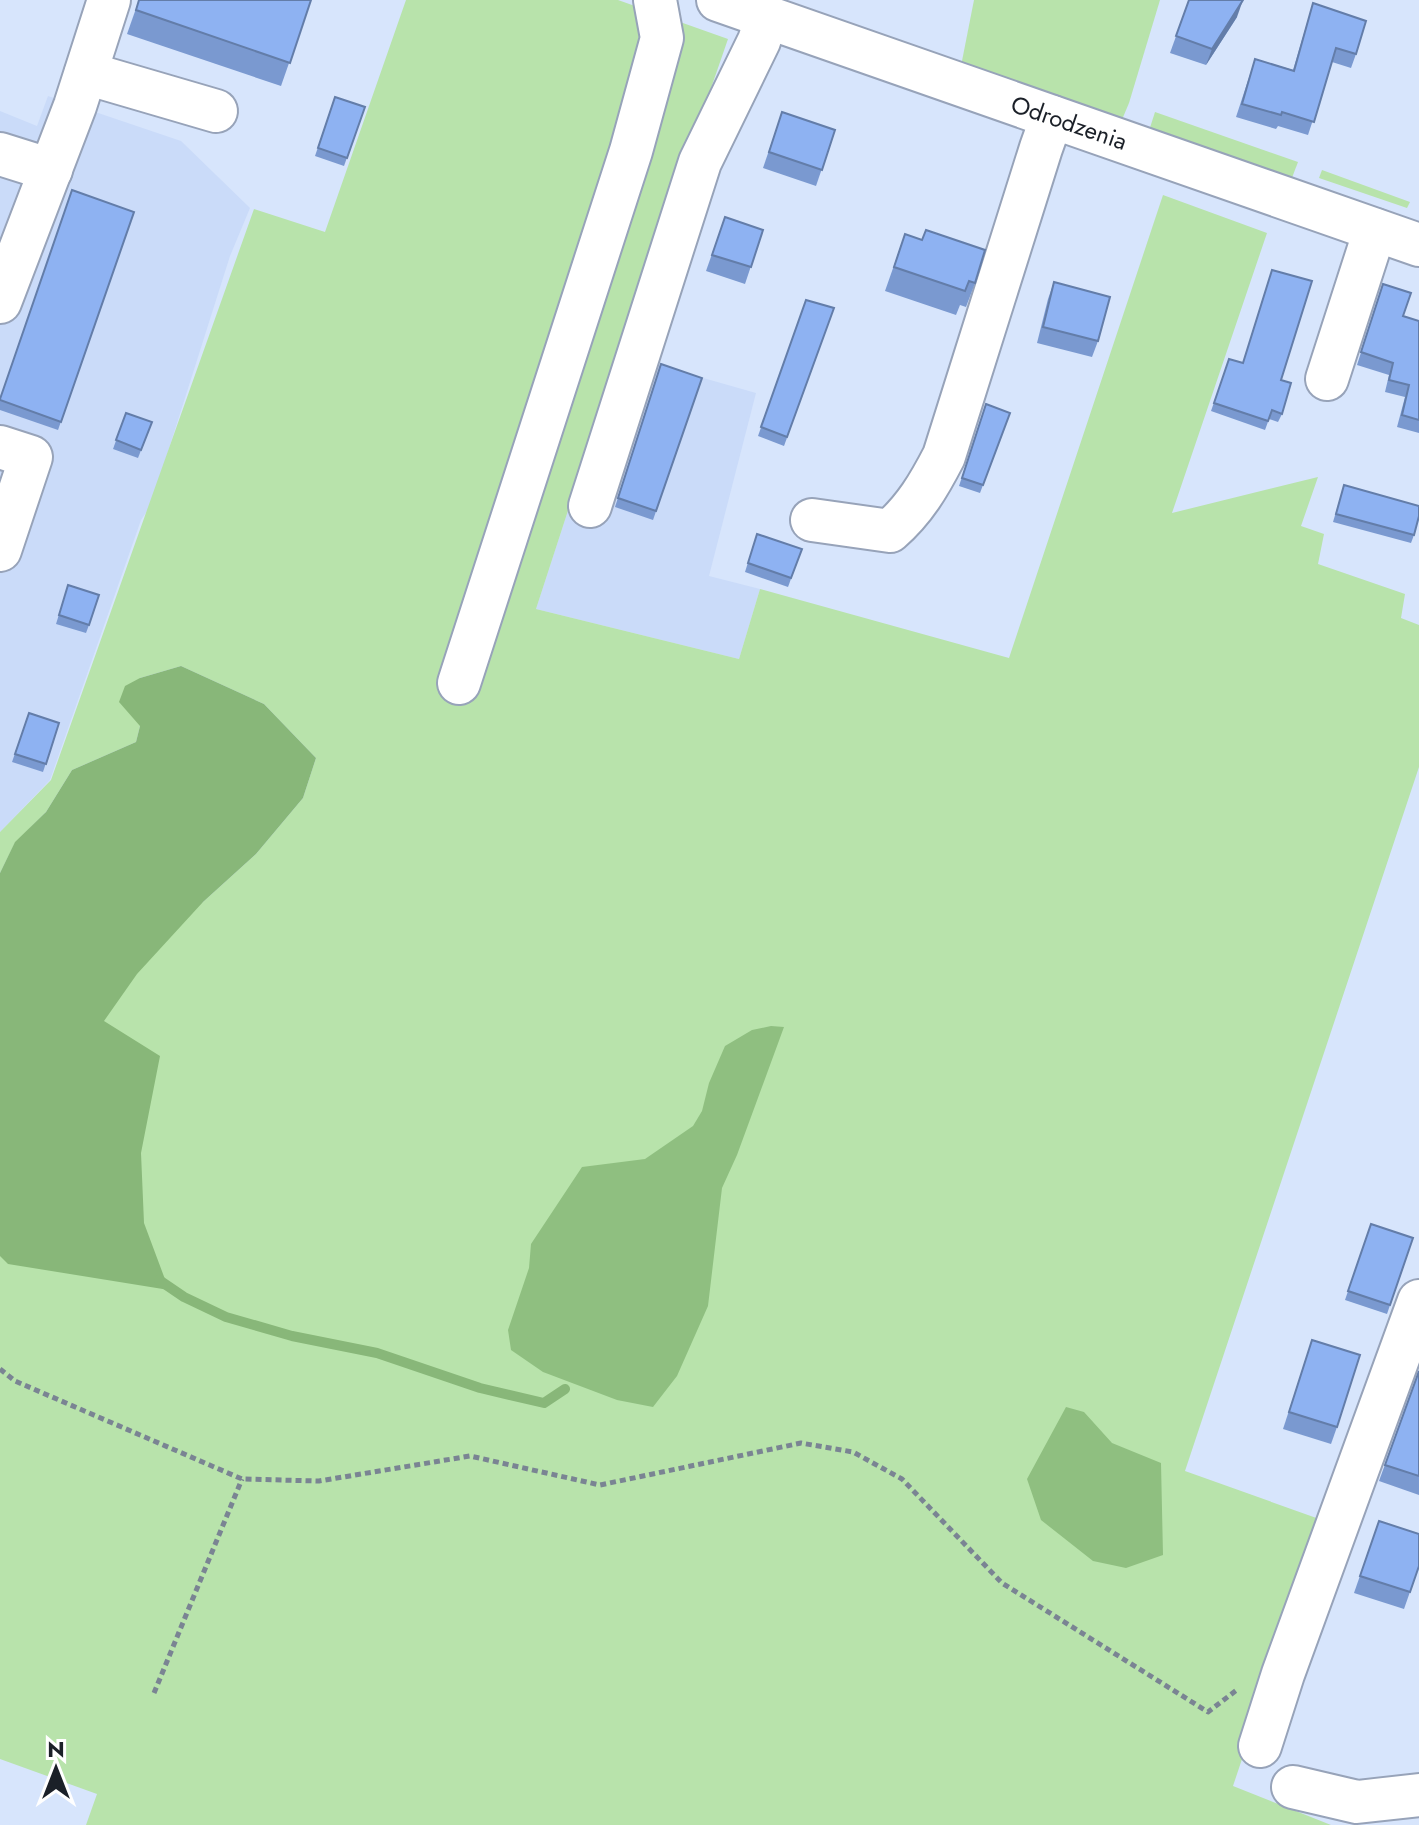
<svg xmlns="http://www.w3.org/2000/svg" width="1419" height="1825" viewBox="0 0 1419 1825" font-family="Jost,sans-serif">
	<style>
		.built { fill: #cadbf9 }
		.green { fill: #b8e3ab }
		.forest { fill: #8fbf80 }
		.water { fill: #88b779 }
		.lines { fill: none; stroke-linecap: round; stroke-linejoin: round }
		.stream { stroke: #88b779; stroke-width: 10 }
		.minor-casing { stroke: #97a3b9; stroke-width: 46 }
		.path { stroke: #7a8493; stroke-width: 5; stroke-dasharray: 6 4; stroke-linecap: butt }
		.minor { stroke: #fff; stroke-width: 42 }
		.wall { fill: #7a99d0 }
		.shaded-wall { fill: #637da9 }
		.building { fill: #8eb2f2; stroke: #637da9; stroke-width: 2 }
		.labels { text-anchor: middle; stroke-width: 8; stroke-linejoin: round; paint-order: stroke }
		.street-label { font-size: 24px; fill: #1b2028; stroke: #fff }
	</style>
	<rect width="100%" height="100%" fill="#d7e5fc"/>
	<g class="built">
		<polygon points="48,96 181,141 250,208 230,256 159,480 151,505 141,520 50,780 0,832 0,111 37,126"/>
		<polygon points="619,354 756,393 709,576 760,589 739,659 536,609"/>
	</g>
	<g class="green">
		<polygon points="406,0 618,0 728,39 619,354 536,609 739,659 760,589 1009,658 1163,195 1267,233 1172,513 1318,477 1301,526 1324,534 1318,564 1405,594 1401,618 1419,625 1419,767 1185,1471 1322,1520 1233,1786 1331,1825 86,1825 97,1794 0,1759 0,961 203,902 256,854 303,798 316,758 264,704 181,666 140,678 140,726 136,742 72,770 46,812 15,843 0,873 0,832 51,780 254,209 325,232"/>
		<polygon points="974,0 1160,0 1129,103 1121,122 961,66"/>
		<polygon points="1155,112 1298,162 1290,183 1148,134"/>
		<polygon points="1322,170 1410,202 1407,208 1319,178"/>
	</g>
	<g class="forest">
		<polygon points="771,1026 784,1027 737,1155 722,1188 708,1306 677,1376 653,1407 617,1400 543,1372 511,1350 508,1330 529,1268 531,1244 582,1167 645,1159 693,1126 702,1111 709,1083 725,1046 752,1030"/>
		<polygon points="1066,1407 1084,1412 1112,1443 1161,1463 1163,1555 1126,1568 1093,1561 1041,1520 1027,1479"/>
	</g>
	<polygon class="water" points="181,666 264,704 316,758 303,798 256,854 203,902 137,974 104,1021 160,1056 141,1153 144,1223 169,1290 8,1264 0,1256 0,873 15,842 46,812 72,770 136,742 140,726 119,702 125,686 140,678"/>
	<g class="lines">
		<polyline class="stream" points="159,1280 184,1297 226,1317 292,1336 377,1353 480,1388 544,1403 565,1389"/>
		<defs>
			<g id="minor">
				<polyline points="718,0 1419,245"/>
				<polyline points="86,73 216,111"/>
				<polyline points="0,154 51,170"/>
				<polyline points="0,302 75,106 109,0"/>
				<polyline points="1327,379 1375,230"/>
				<polyline points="0,447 31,457 0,550"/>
				<polyline points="590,506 700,162 759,41 767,17"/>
				<path d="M812,520L890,531C915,509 929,485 944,456L1041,148L1052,117"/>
				<polyline points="459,683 631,151 662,38 655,0"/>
				<polyline points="1260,1746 1283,1674 1419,1301"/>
				<polyline points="1293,1787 1357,1802 1419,1795"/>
			</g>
		</defs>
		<use href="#minor" class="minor-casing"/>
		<g class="path">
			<polyline points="0,1369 15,1381 242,1479 319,1481 470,1456 600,1485 801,1443 853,1452 902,1479 1002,1583 1208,1712 1238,1689"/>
			<polyline points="154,1693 242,1479"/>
		</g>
		<use href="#minor" class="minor"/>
	</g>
	<g class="wall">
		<polygon points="139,0 311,0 281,86 127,34"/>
		<polygon points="1189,0 1237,17 1206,65 1170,53"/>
		<polygon points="1313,3 1356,54 1351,68 1332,62 1308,135 1278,126 1276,129 1236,117 1255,59 1293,70"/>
		<polygon points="335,97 365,107 344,166 315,156"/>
		<polygon points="782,112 835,130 816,186 763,168"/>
		<polygon points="134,212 58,430 0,410 0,399"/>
		<polygon points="725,217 763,230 745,284 706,271"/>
		<polygon points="905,234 975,283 966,307 960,305 956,315 885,291"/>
		<polygon points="1054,282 1098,341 1092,357 1037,343 1048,299"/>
		<polygon points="1379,296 1403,316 1419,321 1419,433 1397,427 1405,397 1385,392 1389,375 1357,365"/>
		<polygon points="806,300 834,308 784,446 758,436"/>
		<polygon points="1229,359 1281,380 1282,414 1278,422 1269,419 1265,430 1211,411"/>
		<polygon points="661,364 702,378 653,520 615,507"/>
		<polygon points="986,404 1010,413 980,493 959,486"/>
		<polygon points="126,413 152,422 138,458 113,449"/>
		<polygon points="1344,485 1414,535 1411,543 1333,522"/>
		<polygon points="757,534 802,549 788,587 745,572"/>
		<polygon points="68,585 89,625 86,633 56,624"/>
		<polygon points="29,713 59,723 43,772 12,762"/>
		<polygon points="1371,1224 1413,1238 1387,1314 1345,1300"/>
		<polygon points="1312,1340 1337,1427 1331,1444 1283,1429"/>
		<polygon points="1419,1371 1419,1495 1379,1481"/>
		<polygon points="1379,1521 1419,1566 1404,1609 1354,1593"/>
	</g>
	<polygon class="shaded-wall" points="1243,0 1237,17 1206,65 1212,49"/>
	<g class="building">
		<polygon points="139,0 311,0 290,63 136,10"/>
		<polygon points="1189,0 1243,0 1212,49 1176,36"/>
		<polygon points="1313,3 1366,21 1356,54 1336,48 1314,122 1282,112 1281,115 1242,104 1255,59 1294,71"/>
		<polygon points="335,97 365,107 347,158 318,148"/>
		<polygon points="782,112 835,130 822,170 769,152"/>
		<polygon points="72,190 134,212 61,422 0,400 0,399"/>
		<polygon points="725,217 763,230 751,267 712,255"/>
		<polygon points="926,230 985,250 975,283 969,281 965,291 894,267 905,234 922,240"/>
		<polygon points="1272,270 1312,281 1281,380 1291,383 1282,414 1272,410 1268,421 1214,403 1229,359 1243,363"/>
		<polygon points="1054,282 1110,297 1098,341 1043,327"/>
		<polygon points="1383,284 1411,293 1403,316 1419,321 1419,420 1402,415 1409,385 1389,380 1393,363 1361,352"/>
		<polygon points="806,300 834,308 787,437 761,427"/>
		<polygon points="661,364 702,378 656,511 618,498"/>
		<polygon points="986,404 1010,413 983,485 962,478"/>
		<polygon points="126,413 152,422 141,450 116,440"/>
		<polygon points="1344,485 1419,506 1419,516 1414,535 1336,514"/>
		<polygon points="757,534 802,549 791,578 748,563"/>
		<polygon points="68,585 99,595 89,625 59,615"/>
		<polygon points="29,713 59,723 46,764 15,754"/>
		<polygon points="1371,1224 1413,1238 1390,1305 1348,1291"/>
		<polygon points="1312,1340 1360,1355 1337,1427 1289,1412"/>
		<polygon points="1419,1371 1419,1476 1385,1465"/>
		<polygon points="1379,1521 1419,1534 1419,1566 1410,1592 1360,1576"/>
	</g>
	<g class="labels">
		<g class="street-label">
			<text transform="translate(1069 123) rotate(19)" y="8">Odrodzenia</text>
		</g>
	</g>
	<g transform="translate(56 1769)" stroke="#ffffff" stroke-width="6" paint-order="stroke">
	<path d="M0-6L14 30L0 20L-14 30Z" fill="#1b2028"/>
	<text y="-12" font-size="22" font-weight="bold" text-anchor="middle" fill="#1b2028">N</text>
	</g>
</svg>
